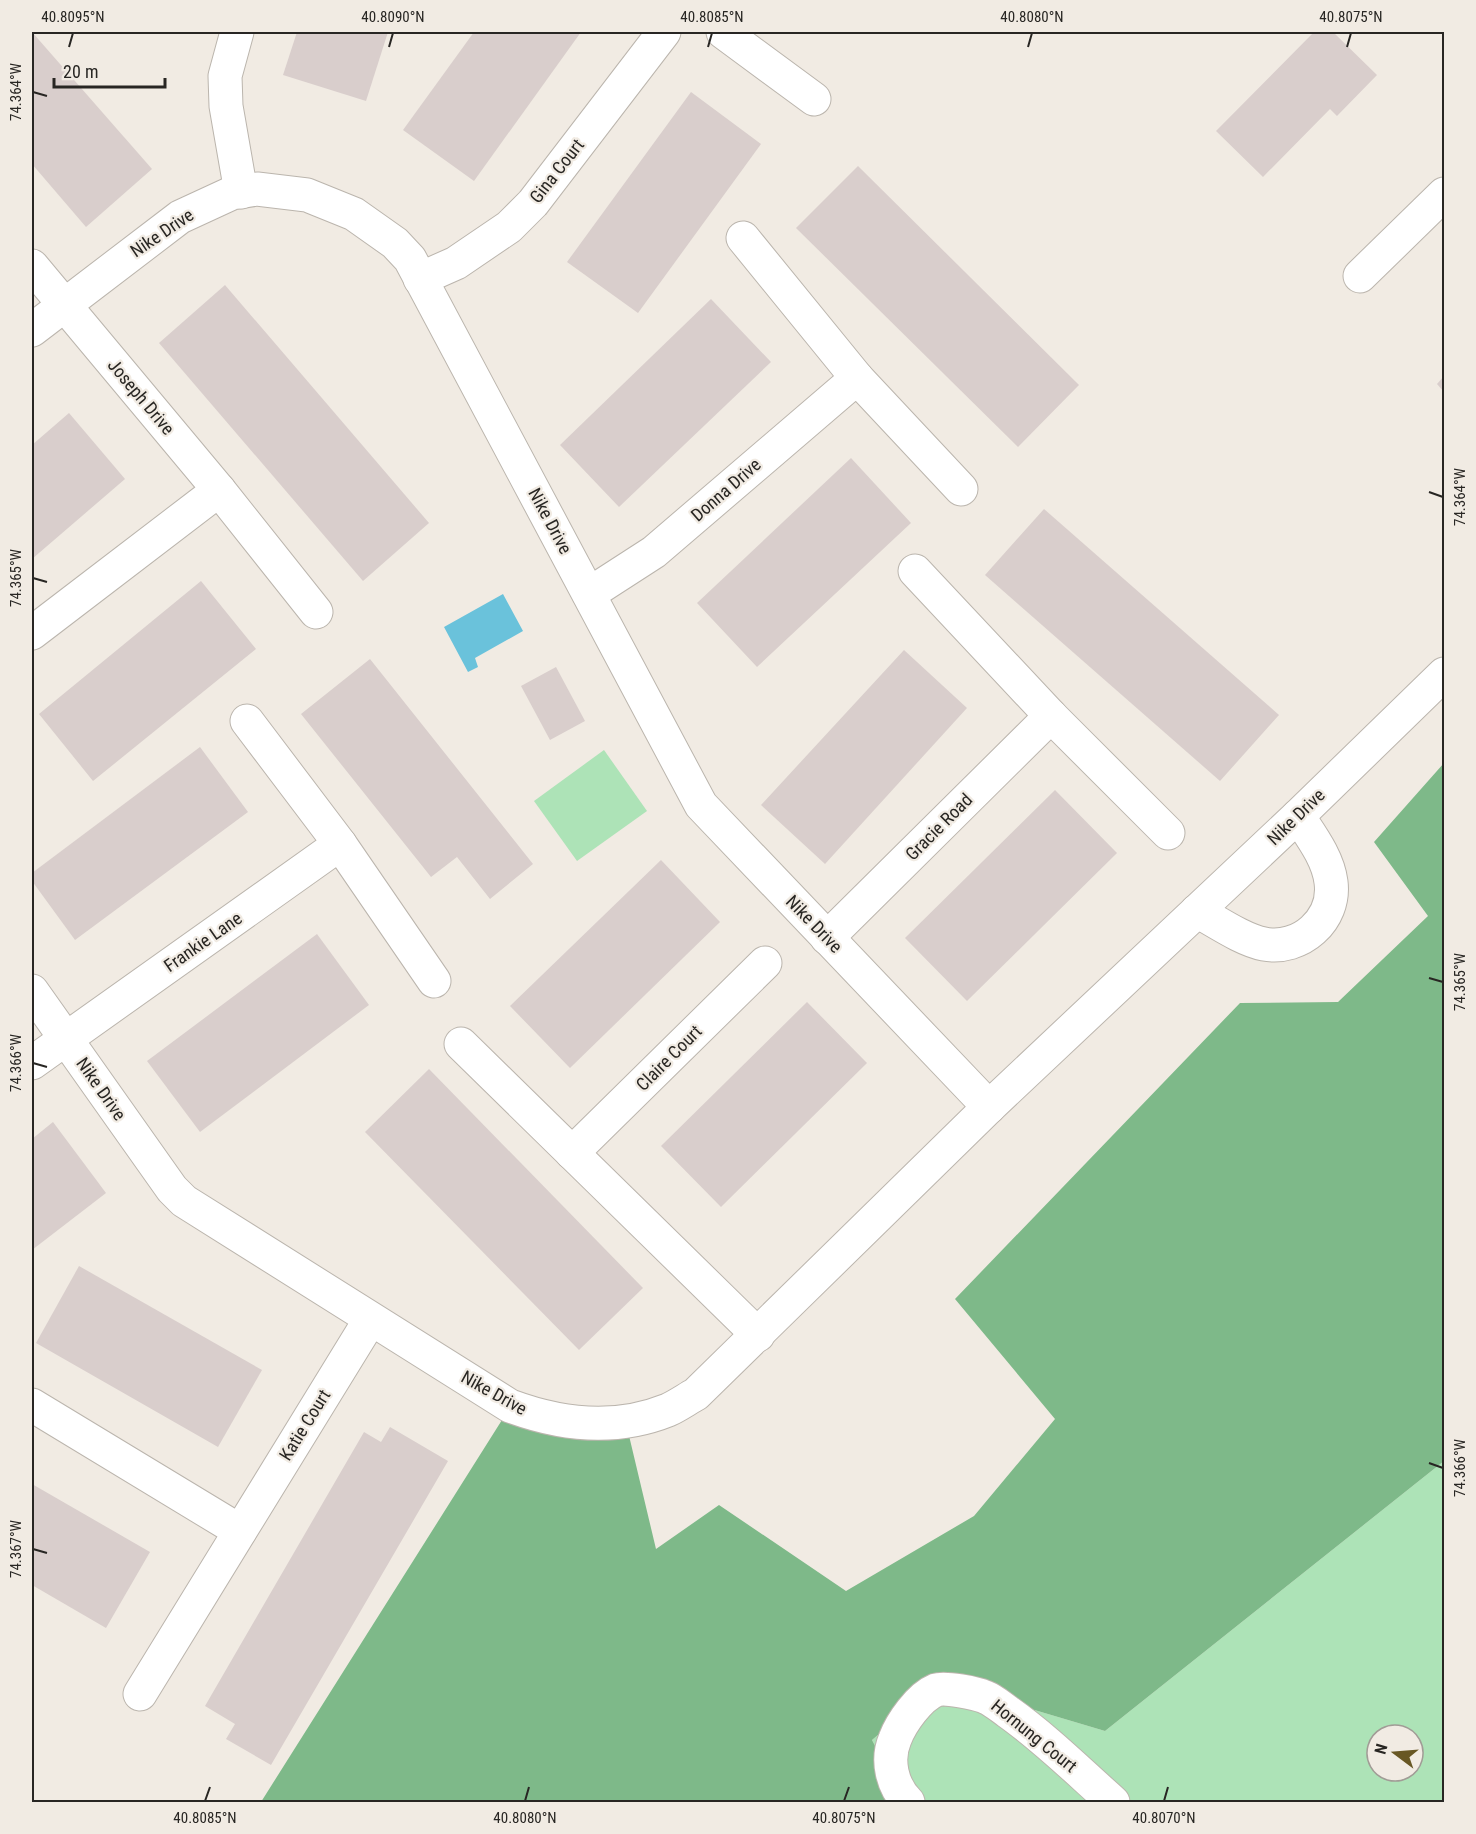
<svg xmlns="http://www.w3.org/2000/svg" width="1476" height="1834" viewBox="0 0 1476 1834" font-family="'Roboto Condensed',sans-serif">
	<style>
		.green { fill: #ade3b7; fill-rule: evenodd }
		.forest { fill: #7eb989 }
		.water { fill: #6ac2db }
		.building { fill: #d9cecc }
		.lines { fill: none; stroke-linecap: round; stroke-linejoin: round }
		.minor-casing { stroke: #bbb5ad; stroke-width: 35 }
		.minor { stroke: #fff; stroke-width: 33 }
		.ticks { fill: none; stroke: #282623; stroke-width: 2 }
		.labels { text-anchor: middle; stroke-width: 4.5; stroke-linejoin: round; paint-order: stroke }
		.street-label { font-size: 18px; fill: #282623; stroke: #f1ebe3 }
		.neatline { fill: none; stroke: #282623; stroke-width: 2 }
		.ticks-label { font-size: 15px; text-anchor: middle; fill: #282623 }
	</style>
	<rect width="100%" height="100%" fill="#f1ebe3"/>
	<g class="green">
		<polygon points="604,750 647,811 577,861 534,801"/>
		<path d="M1444,1461V1802H904L872,1740L940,1682L1105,1731ZM1377,1735H1413V1771H1377Z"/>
	</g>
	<polygon class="forest" points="1444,763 1444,1461 1105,1731 940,1682 872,1740 904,1802 261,1802 514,1401 626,1423 656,1549 719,1505 846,1591 974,1516 1055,1419 955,1299 1240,1003 1338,1002 1428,916 1374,842"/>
	<polygon class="water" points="503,594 523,631 475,658 478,667 468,672 444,627"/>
	<g class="building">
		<polygon points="32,32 152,169 86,227 32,164"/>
		<polygon points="297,32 388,32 366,101 283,75"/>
		<polygon points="474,32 581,32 474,181 403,130"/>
		<polygon points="1314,32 1333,32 1377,75 1337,116 1330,109 1263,177 1216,131"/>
		<polygon points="691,92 761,144 638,313 567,262"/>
		<polygon points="858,166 1079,385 1018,447 796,228"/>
		<polygon points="225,285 429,523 363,581 159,343"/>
		<polygon points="711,299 771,362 619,507 560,445"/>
		<polygon points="1444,376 1444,392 1437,384"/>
		<polygon points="69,413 125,479 32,559 32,445"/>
		<polygon points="851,458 911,523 757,667 697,603"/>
		<polygon points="1044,509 1279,715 1220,781 985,575"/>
		<polygon points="201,581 256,649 93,781 39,714"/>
		<polygon points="904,650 967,708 825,864 761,805"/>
		<polygon points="370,659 533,864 490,899 457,857 431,877 301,714"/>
		<polygon points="556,667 585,721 550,740 521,686"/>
		<polygon points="200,747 248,812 75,940 32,881 32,873"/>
		<polygon points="1055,790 1117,853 967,1001 905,938"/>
		<polygon points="661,860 720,922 570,1068 510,1006"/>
		<polygon points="317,934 369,1005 200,1132 147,1061"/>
		<polygon points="807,1002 867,1063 721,1207 661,1146"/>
		<polygon points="429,1069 643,1288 579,1350 365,1132"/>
		<polygon points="53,1122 106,1193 32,1250 32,1139"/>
		<polygon points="79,1266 262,1370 218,1447 36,1343"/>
		<polygon points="390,1427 448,1461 271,1765 226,1739 235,1724 205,1706 364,1432 381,1442"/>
		<polygon points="32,1484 150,1552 106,1628 32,1585"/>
	</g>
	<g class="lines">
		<defs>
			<g id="minor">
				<polyline points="237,32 225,76 226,106 241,192"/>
				<polyline points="723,32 814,99"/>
				<polyline points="743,238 857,378"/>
				<polyline points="32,266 219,490 316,612"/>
				<polyline points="1360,276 1444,194"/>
				<polyline points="420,279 456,263 509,227 533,203 664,32"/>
				<polyline points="32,330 180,217 232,193 257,189 307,195 354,214 395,243 410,259 701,805 989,1107"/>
				<polyline points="915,571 1051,716"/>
				<polyline points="589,594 654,552 857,378 961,489"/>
				<polyline points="32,633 219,490"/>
				<polyline points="247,721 340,844"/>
				<path d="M1197,911C1217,922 1243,940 1264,944C1300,951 1336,920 1331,882C1328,858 1311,836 1298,816"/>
				<polyline points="827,938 1051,716 1168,833"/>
				<path d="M32,991L172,1189L184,1201L510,1406C561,1425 616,1431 668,1410C677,1406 687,1399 696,1394L989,1107L1298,816L1444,674"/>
				<polyline points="461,1044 758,1335"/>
				<polyline points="32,1063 340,844 434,981"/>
				<polyline points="572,1153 765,963"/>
				<polyline points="32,1405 240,1531"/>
				<polyline points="140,1694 370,1320"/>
				<path d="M908,1802C892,1786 886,1760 895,1739C901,1723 919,1697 936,1690C945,1687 976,1693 985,1697C993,1700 1001,1707 1008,1712C1046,1739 1079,1772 1113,1802"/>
			</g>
		</defs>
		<use href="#minor" class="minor-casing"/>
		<use href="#minor" class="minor"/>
	</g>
	<path class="ticks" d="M69,47L73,33M389,47L393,33M708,47L712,33M1028,47L1032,33M1347,47L1351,33M33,92L47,96M1429,492L1443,497M33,578L47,582M1429,978L1443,982M33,1063L47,1067M1429,1463L1443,1468M33,1549L47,1553M205,1801L210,1787M525,1801L529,1787M844,1801L849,1787M1164,1801L1168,1787"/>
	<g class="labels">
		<g class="street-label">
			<text transform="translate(557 171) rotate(-52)" y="6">Gina Court</text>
			<text transform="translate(162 233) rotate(-34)" y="6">Nike Drive</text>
			<text transform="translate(141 397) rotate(50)" y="6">Joseph Drive</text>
			<text transform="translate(726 490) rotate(-41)" y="6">Donna Drive</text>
			<text transform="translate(550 521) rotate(62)" y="6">Nike Drive</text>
			<text transform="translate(1296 817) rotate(-44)" y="6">Nike Drive</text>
			<text transform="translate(939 827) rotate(-45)" y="6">Gracie Road</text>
			<text transform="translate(814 924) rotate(46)" y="6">Nike Drive</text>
			<text transform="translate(203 942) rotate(-35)" y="6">Frankie Lane</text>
			<text transform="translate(669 1058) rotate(-45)" y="6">Claire Court</text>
			<text transform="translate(101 1089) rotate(55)" y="6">Nike Drive</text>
			<text transform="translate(494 1393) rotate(29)" y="6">Nike Drive</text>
			<text transform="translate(305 1425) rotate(-58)" y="6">Katie Court</text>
			<text transform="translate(1034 1736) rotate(39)" y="6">Hornung Court</text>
		</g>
	</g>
	<rect width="1476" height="1834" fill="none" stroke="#f1ebe3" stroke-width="66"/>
	<g transform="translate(1395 1753) rotate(286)"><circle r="28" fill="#f1ebe3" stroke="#a19c96" stroke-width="1.5"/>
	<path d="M0-4.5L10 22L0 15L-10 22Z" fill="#685724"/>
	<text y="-9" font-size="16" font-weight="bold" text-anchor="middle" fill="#282623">N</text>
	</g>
	<path d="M54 78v9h111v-9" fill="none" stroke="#282623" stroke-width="3"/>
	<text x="63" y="78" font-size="18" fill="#282623" stroke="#f1ebe3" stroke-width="4.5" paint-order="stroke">20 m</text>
	<rect x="33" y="33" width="1410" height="1768" class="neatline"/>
	<g class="ticks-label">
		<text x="73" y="22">40.8095°N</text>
		<text x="393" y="22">40.8090°N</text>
		<text x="712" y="22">40.8085°N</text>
		<text x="1032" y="22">40.8080°N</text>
		<text x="1351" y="22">40.8075°N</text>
		<text transform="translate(16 92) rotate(-90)" y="5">74.364°W</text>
		<text transform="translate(1460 497) rotate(-90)" y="5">74.364°W</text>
		<text transform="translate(16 578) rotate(-90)" y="5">74.365°W</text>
		<text transform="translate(1460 982) rotate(-90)" y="5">74.365°W</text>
		<text transform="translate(16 1063) rotate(-90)" y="5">74.366°W</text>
		<text transform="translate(1460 1468) rotate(-90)" y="5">74.366°W</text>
		<text transform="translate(16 1549) rotate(-90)" y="5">74.367°W</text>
		<text x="205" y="1823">40.8085°N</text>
		<text x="525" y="1823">40.8080°N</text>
		<text x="844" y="1823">40.8075°N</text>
		<text x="1164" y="1823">40.8070°N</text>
	</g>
</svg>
